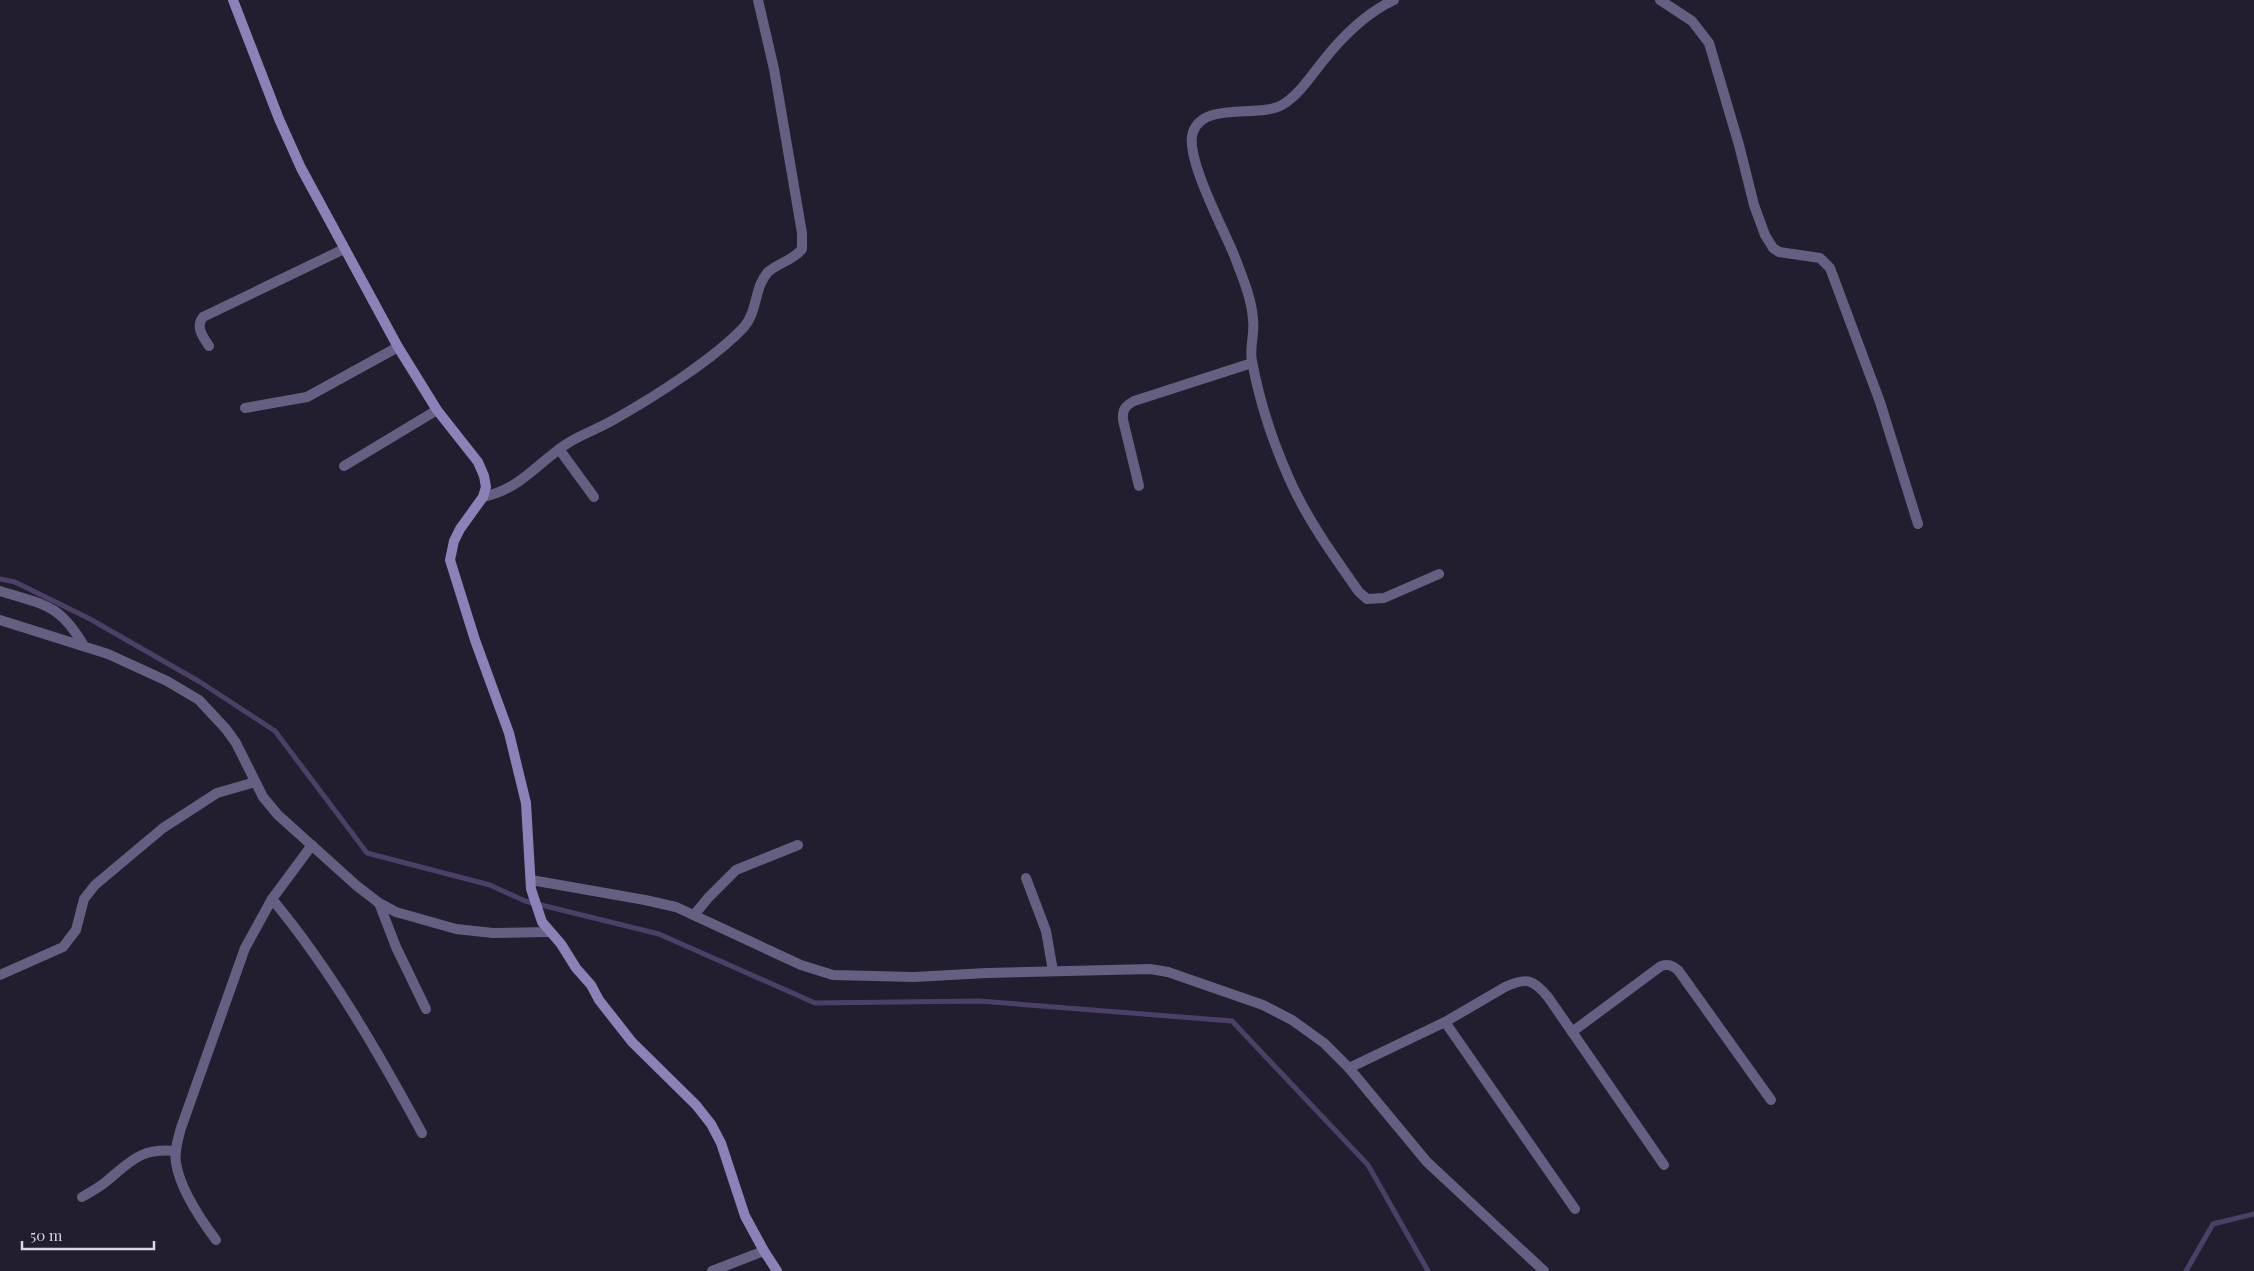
<svg xmlns="http://www.w3.org/2000/svg" width="2254" height="1271" viewBox="0 0 2254 1271" font-family="'Playfair Display',serif">
	<style>
		.lines { fill: none; stroke-linecap: round; stroke-linejoin: round }
		.stream { stroke: #4d4066; stroke-width: 5 }
		.lane { stroke: #655f81; stroke-width: 10 }
		.street { stroke: #655f81; stroke-width: 10 }
		.secondary { stroke: #8c82b8; stroke-width: 10 }
	</style>
	<rect width="100%" height="100%" fill="#221e30"/>
	<g class="lines">
		<g class="stream">
			<polyline points="0,579 15,582 90,619 200,682 275,731 367,853 490,885 525,901 659,934 815,1003 979,1001 1232,1021 1368,1165 1428,1271"/>
			<polyline points="2186,1271 2213,1224 2254,1214"/>
		</g>
		<polyline class="lane" points="559,449 594,497"/>
		<g class="street">
			<path d="M1394,0C1366,13 1342,37 1323,61C1311,76 1299,95 1282,105C1259,118 1204,101 1193,132C1184,156 1224,230 1234,255C1242,276 1252,299 1253,320C1255,334 1249,348 1252,361C1259,399 1273,442 1288,476C1306,518 1333,555 1359,592L1367,599L1384,598L1439,574"/>
			<polyline points="1660,0 1692,21 1709,43 1739,145 1754,205 1765,235 1773,248 1779,252 1820,258 1830,268 1880,402 1918,524"/>
			<path d="M209,346C203,337 195,327 203,317L344,249"/>
			<polyline points="245,408 307,397 398,347"/>
			<polyline points="344,466 437,410"/>
			<path d="M1139,486L1123,420C1122,410 1125,406 1134,401L1252,363"/>
			<path d="M483,497C521,489 537,463 568,443C582,434 600,428 615,419C654,397 714,359 744,327C758,311 754,287 768,272C778,263 794,260 802,249V233L774,69L758,0"/>
			<path d="M0,591C44,605 59,603 84,646"/>
			<polyline points="0,620 108,654 167,681 199,700 226,729 236,743 263,797 278,815 357,886 379,903 396,912 456,929 493,933 549,932"/>
			<polyline points="1026,878 1046,931 1053,971"/>
			<polyline points="531,880 645,900 676,907 801,965 833,975 914,977 987,973 1150,969 1168,972 1263,1005 1292,1020 1324,1043 1349,1068 1427,1162 1544,1271"/>
			<path d="M272,899C331,970 378,1052 422,1133"/>
			<polyline points="379,903 396,947 426,1009"/>
			<polyline points="694,915 708,898 736,870 798,845"/>
			<polyline points="0,975 63,947 76,930 84,899 95,885 163,828 217,793 255,782"/>
			<polyline points="1445,1022 1575,1209"/>
			<path d="M1572,1032L1661,966C1668,964 1672,965 1678,970L1771,1100"/>
			<path d="M1349,1068L1445,1022L1505,987C1527,977 1533,979 1548,997L1664,1165"/>
			<path d="M82,1197C91,1192 100,1187 108,1180C132,1160 141,1148 176,1151"/>
			<path d="M216,1240C201,1220 180,1188 176,1163C174,1151 178,1139 181,1128L245,948L272,899L312,845"/>
			<polyline points="712,1271 764,1251"/>
		</g>
		<polyline class="secondary" points="233,0 279,119 301,168 398,347 437,410 478,462 484,476 486,487 483,497 460,529 454,541 450,560 475,640 509,733 526,803 531,889 542,922 561,944 576,968 591,985 599,1000 632,1042 696,1105 711,1124 721,1143 745,1216 764,1251 777,1271"/>
	</g>
	<path d="M22 1241v8h132v-8" fill="none" stroke="#d8d7e3" stroke-width="2.5"/>
	<text x="30" y="1241" font-size="15" fill="#d8d7e3" stroke="#221e30" stroke-width="4" paint-order="stroke">50 m</text>
</svg>
